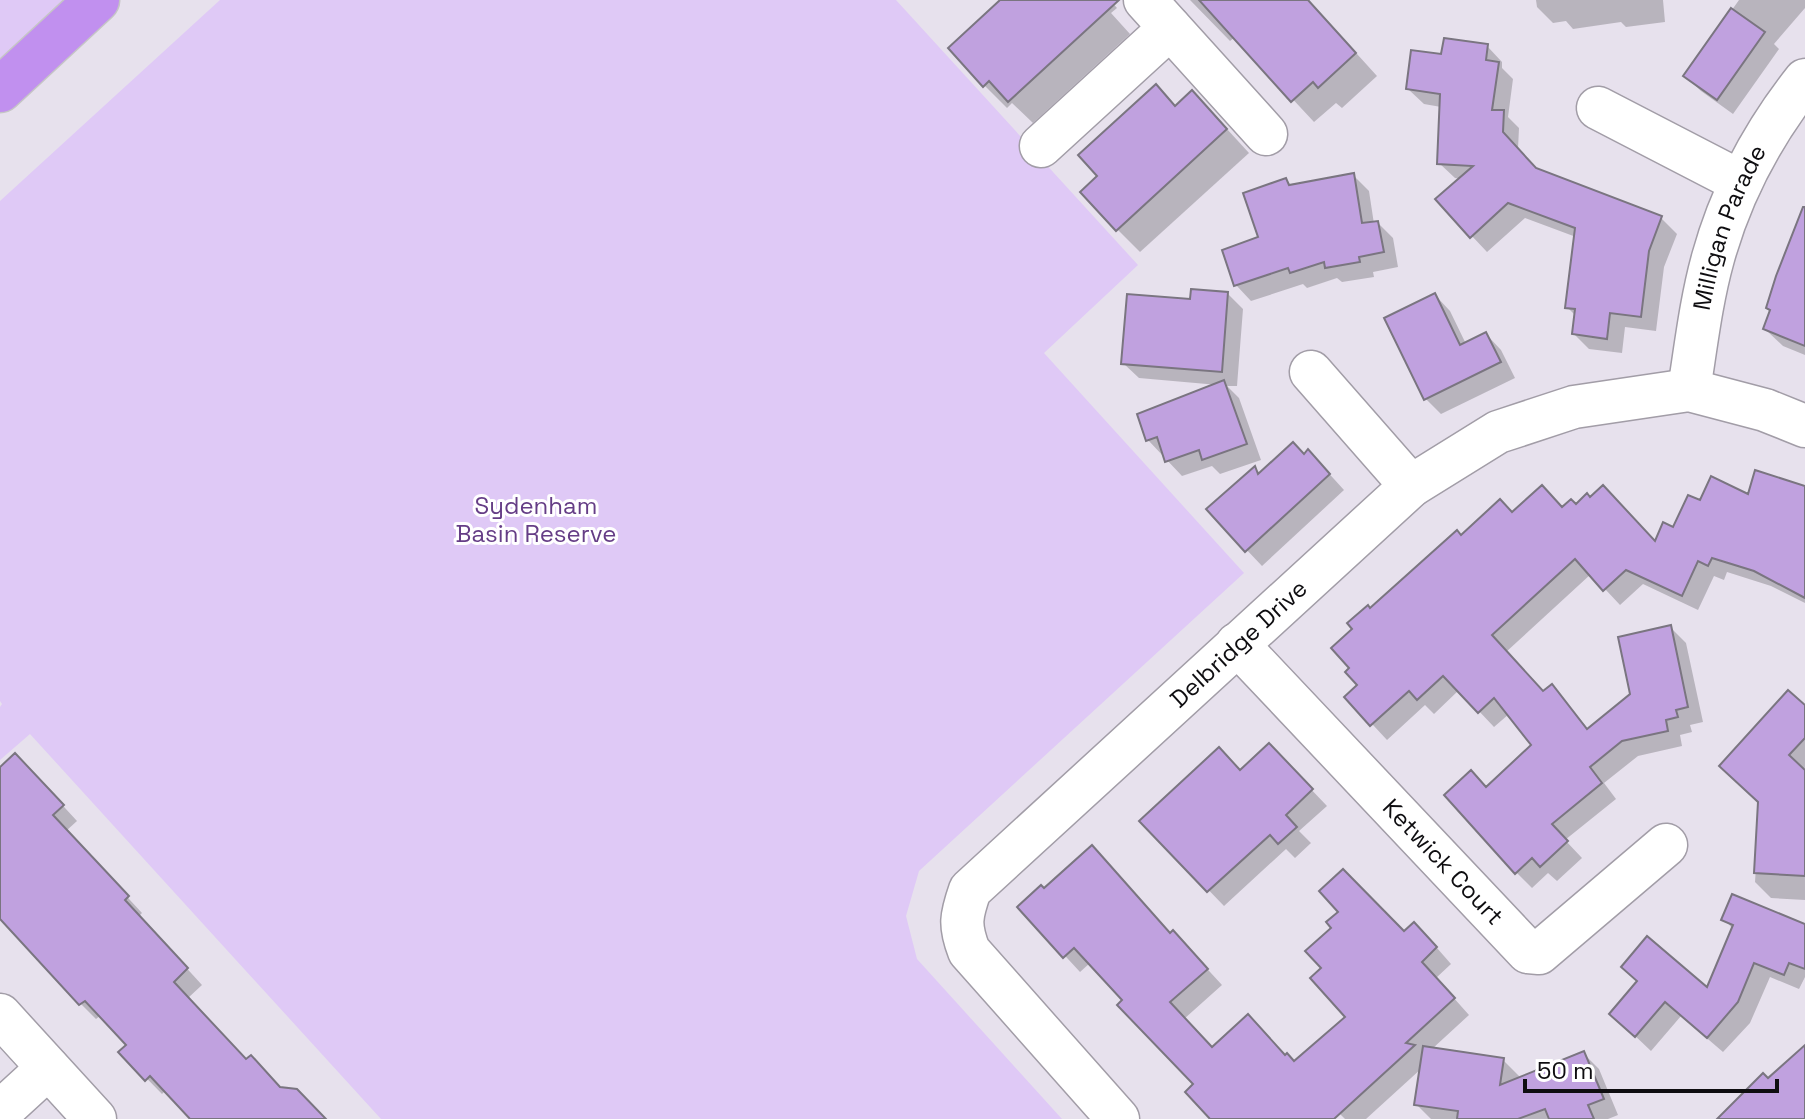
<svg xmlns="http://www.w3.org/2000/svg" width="1805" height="1119" viewBox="0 0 1805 1119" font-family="'Space Grotesk',sans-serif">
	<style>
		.green { fill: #dfc9f6 }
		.shadow { fill: #0003 }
		.building { fill: #c0a1df; stroke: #7a7580; stroke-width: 2 }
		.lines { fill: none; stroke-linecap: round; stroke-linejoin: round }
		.minor-casing { stroke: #a29da7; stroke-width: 45 }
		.highway-casing { stroke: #c5c5c6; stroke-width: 47 }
		.minor { stroke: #fff; stroke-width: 42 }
		.highway { stroke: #c190ef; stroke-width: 44 }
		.labels { text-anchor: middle; stroke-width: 6; stroke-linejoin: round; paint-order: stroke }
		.street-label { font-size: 24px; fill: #0e0d10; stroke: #fff }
		.park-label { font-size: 24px; fill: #653d86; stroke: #fff }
	</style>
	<rect width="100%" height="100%" fill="#e7e1ed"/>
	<g class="green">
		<polygon points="0,0 67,0 0,62"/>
		<polygon points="220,0 896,0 1138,265 1044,353 1244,573 919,871 906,916 917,959 1062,1119 381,1119 30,734 0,760 0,707 2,704 0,701 0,201"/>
	</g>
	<g class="shadow">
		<polygon points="1003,0 1110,0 1117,8 1111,13 1130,34 1033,123 1012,103 1007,108 984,85"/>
		<polygon points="1190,0 1308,0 1377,76 1342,108 1336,103 1314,122 1235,37 1230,41"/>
		<polygon points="1536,0 1663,0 1665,22 1626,27 1621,22 1573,29 1566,21 1553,23 1537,7"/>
		<polygon points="1739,0 1805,0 1805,8 1774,44 1779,49 1733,114 1701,91 1685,76"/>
		<polygon points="1487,46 1502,62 1502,68 1513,79 1508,117 1519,128 1518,149 1537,171 1661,218 1677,234 1664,267 1656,331 1625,327 1622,353 1589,349 1574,334 1576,316 1567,307 1576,237 1525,218 1487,252 1438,200 1461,179 1455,178 1439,163 1441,107 1424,104 1408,89 1443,57"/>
		<polygon points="1176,107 1215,116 1249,153 1140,252 1117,229"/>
		<polygon points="1353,175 1369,191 1374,224 1378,223 1393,238 1398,267 1373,272 1374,277 1342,282 1337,278 1307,288 1303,284 1251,301 1236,285 1224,251 1260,238 1286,181 1292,187"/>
		<polygon points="1805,207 1805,355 1783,346 1765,329"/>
		<polygon points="1228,294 1243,309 1237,386 1227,386 1239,398 1261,460 1220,474 1212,466 1182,476 1148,440 1218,385 1139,378 1123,363 1192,301"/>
		<polygon points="1435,295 1450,311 1466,344 1486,334 1501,350 1515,378 1441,414 1426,399"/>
		<polygon points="1304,456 1324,468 1344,490 1262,566 1208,509 1255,468 1261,474"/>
		<polygon points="1805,493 1805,603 1771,586 1727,572 1724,580 1714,576 1698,610 1643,584 1620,605 1591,574 1506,652 1544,693 1552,686 1589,730 1632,695 1670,627 1686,643 1703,722 1690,725 1692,732 1680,735 1682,746 1638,756 1604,783 1616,799 1565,840 1582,858 1557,881 1548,873 1532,888 1516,872 1487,789 1534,745 1509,714 1494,727 1459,690 1434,714 1425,705 1387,740 1347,697 1360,685 1371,610 1461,538 1513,515 1563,509 1656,543 1674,530 1701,503"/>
		<polygon points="1805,708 1805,900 1771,898 1755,882 1760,803"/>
		<polygon points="1284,761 1327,806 1299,831 1311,843 1295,858 1286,849 1224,906 1142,821 1241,772"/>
		<polygon points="0,769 30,770 77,821 66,831 142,913 139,916 202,985 188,998 246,1061 324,1119 194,1119 166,1090 162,1094 121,1052 128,1045 101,1015 96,1019 81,1004 4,920 0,910"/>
		<polygon points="1020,907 1171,935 1188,948 1222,985 1184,1019 1212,1049 1285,1057 1294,1064 1348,1017 1404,934 1430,940 1451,964 1436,978 1469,1015 1432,1049 1503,1060 1519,1076 1518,1080 1584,1054 1599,1069 1618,1115 1608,1119 1431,1119 1416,1104 1422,1068 1366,1119 1345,1119 1337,1111 1328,1119 1209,1119 1196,1085 1125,1001 1090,963 1080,972"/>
		<polygon points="1724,919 1805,926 1805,977 1799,989 1770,977 1750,1023 1723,1052 1681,1016 1651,1051 1612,1014 1707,991 1733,929"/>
	</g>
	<g class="building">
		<polygon points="1000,0 1119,0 1008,102 989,81 983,87 948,48"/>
		<polygon points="1199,0 1308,0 1356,53 1318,88 1313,82 1291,102"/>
		<polygon points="1731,8 1765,32 1717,100 1683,76"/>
		<polygon points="1444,38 1488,44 1486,60 1499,62 1492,110 1504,110 1503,132 1536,168 1662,216 1649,251 1641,317 1610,313 1607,339 1572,334 1575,309 1565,308 1575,228 1508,203 1470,238 1435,199 1473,166 1437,164 1440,94 1406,89 1411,50 1441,54"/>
		<polygon points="1156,84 1175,106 1192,90 1227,129 1116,231 1080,192 1097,176 1078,155"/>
		<polygon points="1354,173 1362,223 1378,221 1384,252 1359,257 1360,262 1325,268 1324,262 1290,273 1288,268 1234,286 1222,250 1258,237 1243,193 1286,178 1289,185"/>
		<polygon points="1803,207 1805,207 1805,346 1763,329 1770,310 1766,308 1776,276"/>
		<polygon points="1191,289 1228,292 1222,372 1121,364 1127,294 1190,299"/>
		<polygon points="1435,293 1460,345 1486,332 1501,362 1424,400 1384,318"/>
		<polygon points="1224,380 1247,444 1202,460 1199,450 1165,462 1157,437 1146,441 1137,414"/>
		<polygon points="1293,442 1304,454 1308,449 1330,474 1245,552 1206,509 1255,466 1258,474"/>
		<polygon points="1755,470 1805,486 1805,598 1754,571 1712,558 1708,566 1698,561 1682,596 1626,570 1603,591 1575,559 1492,635 1543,691 1552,684 1587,729 1630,694 1618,637 1671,625 1688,707 1676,710 1678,717 1666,720 1668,731 1622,741 1590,767 1602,783 1552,824 1568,841 1540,867 1532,858 1515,874 1444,795 1471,770 1486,787 1531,745 1494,698 1478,713 1443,676 1417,700 1409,691 1370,726 1344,697 1357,685 1345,672 1349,668 1331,648 1352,629 1347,623 1368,605 1370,608 1457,530 1461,535 1500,499 1512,512 1542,485 1562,507 1571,499 1576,504 1587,493 1590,497 1603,485 1655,541 1663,522 1673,527 1688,495 1700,500 1711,476 1748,494"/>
		<polygon points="1788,690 1805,705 1805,738 1789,755 1805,770 1805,876 1754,873 1758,802 1719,766"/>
		<polygon points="1269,743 1313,789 1286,815 1297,827 1278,844 1270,835 1207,892 1139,821 1219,747 1240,770"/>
		<polygon points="15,753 64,805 53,815 129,896 125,900 188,968 174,982 246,1059 251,1055 280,1087 297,1089 326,1119 190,1119 150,1076 145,1081 118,1052 126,1045 85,1001 79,1005 0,919 0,767"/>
		<polygon points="1092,845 1170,933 1173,930 1208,969 1170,1002 1212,1047 1248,1014 1285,1055 1287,1053 1294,1061 1345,1017 1310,978 1321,968 1305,951 1331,928 1326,922 1338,912 1319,891 1343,869 1404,931 1414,922 1437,947 1422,962 1455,998 1406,1043 1415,1045 1334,1119 1210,1119 1185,1092 1193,1084 1117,1005 1122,1000 1074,948 1063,958 1017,907 1041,885 1044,888"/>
		<polygon points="1732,894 1805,924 1805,969 1789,963 1784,975 1754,963 1738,1002 1707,1038 1665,1002 1635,1037 1609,1014 1637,981 1621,967 1647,936 1707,987 1733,925 1721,920"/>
		<polygon points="1805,1045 1805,1119 1717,1119 1763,1073 1768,1078"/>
		<polygon points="1423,1046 1504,1058 1500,1085 1584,1051 1604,1099 1588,1105 1594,1119 1549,1119 1545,1109 1518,1119 1457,1119 1458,1111 1414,1105"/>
	</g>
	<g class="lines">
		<defs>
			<g id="minor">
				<polyline points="1145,0 1266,134"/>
				<polyline points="1598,108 1741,182"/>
				<polyline points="1041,146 1170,28"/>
				<polyline points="1311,372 1411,486"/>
				<path id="s1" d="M1689,390C1696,346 1701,301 1713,258C1731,193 1763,133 1805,80"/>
				<path id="s2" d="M1237,644L1528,952L1539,953L1666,845"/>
				<polyline points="0,1015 95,1119"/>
				<polyline points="0,1112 48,1068"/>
				<path id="s3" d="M1118,1119L969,951C959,925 961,916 970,890L1411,486L1498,432L1574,407L1689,390L1765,410L1805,426"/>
			</g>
			<polyline id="highway" points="0,90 97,0"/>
		</defs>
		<use href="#minor" class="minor-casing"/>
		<use href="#highway" class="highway-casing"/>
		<use href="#minor" class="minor"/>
		<use href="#highway" class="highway"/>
	</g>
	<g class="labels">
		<g class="street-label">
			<text dy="8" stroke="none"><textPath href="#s1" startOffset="168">Milligan Parade</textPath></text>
			<text dy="8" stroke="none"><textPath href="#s3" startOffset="652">Delbridge Drive</textPath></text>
			<text dy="8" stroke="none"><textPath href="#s2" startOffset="300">Ketwick Court</textPath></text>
		</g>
		<g class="park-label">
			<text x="536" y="514">Sydenham<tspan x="536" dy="28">Basin Reserve</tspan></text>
		</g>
	</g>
	<path d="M1525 1079v12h252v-12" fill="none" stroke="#0e0d10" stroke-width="4"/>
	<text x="1537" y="1079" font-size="24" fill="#0e0d10" stroke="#ffffff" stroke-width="6" paint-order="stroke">50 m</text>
</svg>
